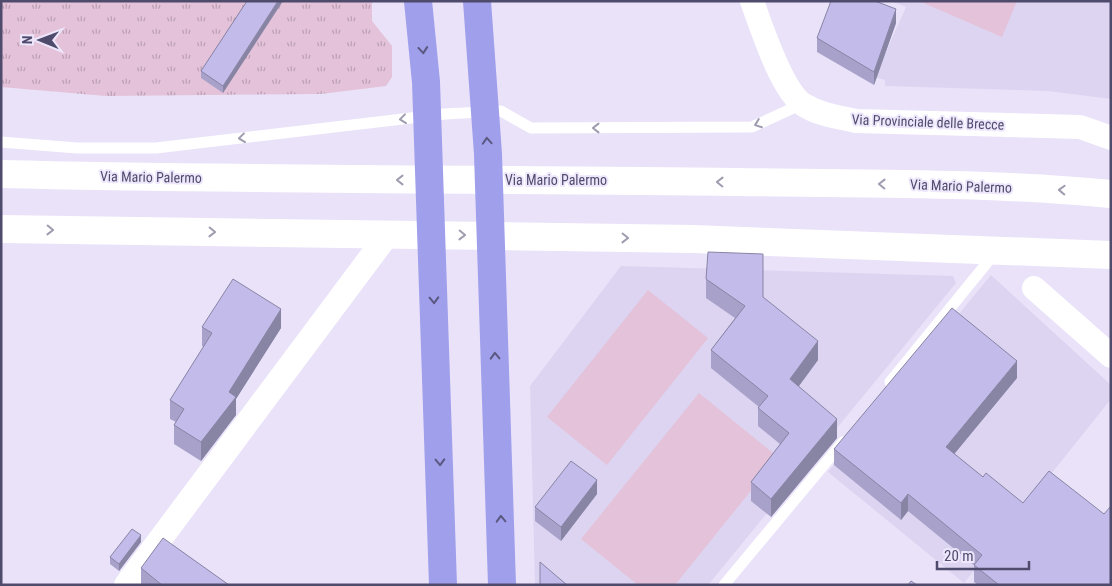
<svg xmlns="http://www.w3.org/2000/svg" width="1112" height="586" viewBox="0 0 1112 586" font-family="'Roboto Condensed',sans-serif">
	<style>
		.residential { fill: #ddd4f1 }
		.grass { fill: url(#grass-tufts) }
		.park { fill: #e4c2d9 }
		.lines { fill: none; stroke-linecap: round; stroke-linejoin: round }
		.lane { stroke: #fff; stroke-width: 11 }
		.street { stroke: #fff; stroke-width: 24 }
		.secondary { stroke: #fff; stroke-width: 28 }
		.highway { stroke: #9f9fec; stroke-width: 28 }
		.wall { fill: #a8a2ca }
		.shaded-wall { fill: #8884a4 }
		.building { fill: #c3bceb; stroke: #8884a4 }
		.oneway { stroke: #5b5880 }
		.oneway2 { stroke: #9e9caf }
		.labels { text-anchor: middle; stroke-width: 4; stroke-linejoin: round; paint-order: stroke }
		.street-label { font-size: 14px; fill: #4f4b6d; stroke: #eee7fc }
	</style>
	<defs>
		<pattern id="grass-tufts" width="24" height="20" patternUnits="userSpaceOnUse" patternTransform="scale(1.25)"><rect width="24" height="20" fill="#e4c2d9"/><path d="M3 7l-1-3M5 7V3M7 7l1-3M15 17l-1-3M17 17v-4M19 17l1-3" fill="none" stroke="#bba0b4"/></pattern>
	</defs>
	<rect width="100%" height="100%" fill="#eae2f9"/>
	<g class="residential">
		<polygon points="891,1 1111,1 1111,99 1048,91 885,86 885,80 875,77 906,7"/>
		<polygon points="621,266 953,276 956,283 708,585 535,585 530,386"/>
		<polygon points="991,275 1111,385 1111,399 964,583 828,472"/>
	</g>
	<polygon class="grass" points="1,1 372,1 372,21 392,46 392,77 386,86 321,94 106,96 1,87"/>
	<g class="park">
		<polygon points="919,1 1017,1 1002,37"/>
		<polygon points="648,290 708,338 607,465 547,417"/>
		<polygon points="699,393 778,457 675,585 638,585 581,539"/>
	</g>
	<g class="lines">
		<g class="lane">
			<polyline points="1,142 77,148 156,148 445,114 501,111 531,128 752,127 802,104"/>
			<polyline points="890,382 995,253"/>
			<polyline points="724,585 843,442"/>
		</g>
		<g class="street">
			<path d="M752,1C761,26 782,92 804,105C820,115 838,117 856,121L1080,127L1111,138"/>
			<polyline points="1034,288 1111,356"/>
			<polyline points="126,585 388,234"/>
		</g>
		<g class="secondary">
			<path d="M1,174C247,180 492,179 737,182C862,184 987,182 1111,194"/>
			<polyline points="1,229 693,239 1111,255"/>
		</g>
		<g class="highway">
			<polyline points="418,1 426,82 443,585"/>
			<polyline points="477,1 488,154 502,585"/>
		</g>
	</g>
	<g class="wall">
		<polygon points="247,1 223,93 201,78 201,71"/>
		<polygon points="896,23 874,85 817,52 817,38"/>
		<polygon points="706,279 763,297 818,360 799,386 837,438 771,517 751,501 751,482 780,444 758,426 758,408 759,407 711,368 711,350 735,318 706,298"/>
		<polygon points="202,327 281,328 236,399 236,415 201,461 174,444 174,425 176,422 170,419 170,400 204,347 202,346"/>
		<polygon points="1017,378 954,454 1111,585 978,585 974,582 974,565 908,511 901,520 834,465 834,449"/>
		<polygon points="597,494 561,541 535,521 535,507"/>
		<polygon points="141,542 119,571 110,564 110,557"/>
		<polygon points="141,568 229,585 141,585"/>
	</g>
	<g class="shaded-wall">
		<polygon points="278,1 283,1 223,93 223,86"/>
		<polygon points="896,9 896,23 874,85 874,72"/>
		<polygon points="281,309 281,328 236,399 236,415 201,461 201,442 229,392"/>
		<polygon points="818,341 818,360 790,398 790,379"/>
		<polygon points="1017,361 1017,378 946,464 946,447"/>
		<polygon points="837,419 837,438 771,517 771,499"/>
		<polygon points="597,480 597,494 561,541 561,527"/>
		<polygon points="908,494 908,511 901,520 901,503"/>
		<polygon points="141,535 141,542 119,571 119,564"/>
	</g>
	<g class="building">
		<polygon points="247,1 278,1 223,86 201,71"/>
		<polygon points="831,1 875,1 896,9 874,72 817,38"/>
		<polygon points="708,252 763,254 763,297 818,341 790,379 837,419 771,499 751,482 789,433 758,408 768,396 711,350 745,306 706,279"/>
		<polygon points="233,279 281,309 229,392 236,397 201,442 174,425 184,409 170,400 212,333 202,327"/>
		<polygon points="952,308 1017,361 946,447 983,477 986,473 1023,503 1049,471 1104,514 1111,506 1111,585 999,585 974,565 982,555 908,494 901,503 834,449"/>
		<polygon points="571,461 597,480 561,527 535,507"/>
		<polygon points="132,529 141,535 119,564 110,557"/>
		<polygon points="163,538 229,585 162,585 141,568"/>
		<polygon points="540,562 567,585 540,585"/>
		<polygon points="911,581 917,585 908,585"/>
	</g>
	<defs><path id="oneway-chevron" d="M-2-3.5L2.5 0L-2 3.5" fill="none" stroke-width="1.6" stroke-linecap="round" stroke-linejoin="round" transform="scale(1.25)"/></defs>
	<g class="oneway">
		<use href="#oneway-chevron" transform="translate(423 50) rotate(85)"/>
		<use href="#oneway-chevron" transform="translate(487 141) rotate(-94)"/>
		<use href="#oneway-chevron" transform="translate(434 300) rotate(88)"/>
		<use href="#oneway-chevron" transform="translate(495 356) rotate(-92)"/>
		<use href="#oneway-chevron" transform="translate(440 462) rotate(88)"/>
		<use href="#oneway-chevron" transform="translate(501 519) rotate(-92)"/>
	</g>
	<g class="oneway2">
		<use href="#oneway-chevron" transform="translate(403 119) rotate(173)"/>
		<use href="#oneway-chevron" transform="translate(758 124) rotate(159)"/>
		<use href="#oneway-chevron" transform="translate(596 128) rotate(180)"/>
		<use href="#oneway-chevron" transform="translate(242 138) rotate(173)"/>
		<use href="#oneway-chevron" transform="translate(400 180) rotate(-180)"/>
		<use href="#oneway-chevron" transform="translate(720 182) rotate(-179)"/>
		<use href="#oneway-chevron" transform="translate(882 184) rotate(-179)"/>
		<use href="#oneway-chevron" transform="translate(1062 190) rotate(-178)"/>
		<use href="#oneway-chevron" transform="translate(50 230) rotate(1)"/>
		<use href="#oneway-chevron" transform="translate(212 232) rotate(1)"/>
		<use href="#oneway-chevron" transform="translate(462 235) rotate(1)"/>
		<use href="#oneway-chevron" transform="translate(625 238) rotate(1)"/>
	</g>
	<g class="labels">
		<g class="street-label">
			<text transform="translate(928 122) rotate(2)" y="5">Via Provinciale delle Brecce</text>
			<text transform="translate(151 177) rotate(1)" y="5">Via Mario Palermo</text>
			<text x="556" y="185">Via Mario Palermo</text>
			<text transform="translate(961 186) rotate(2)" y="5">Via Mario Palermo</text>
		</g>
	</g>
	<rect width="1112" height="586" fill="none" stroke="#4f4b6d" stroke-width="5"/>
	<g transform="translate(40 40) rotate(271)" stroke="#eee7fc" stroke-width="4" paint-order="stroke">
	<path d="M0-4L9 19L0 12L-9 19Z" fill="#4f4b6d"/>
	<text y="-8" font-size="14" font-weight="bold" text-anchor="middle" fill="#4f4b6d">N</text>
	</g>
	<path d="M937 561v8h92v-8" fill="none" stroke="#4f4b6d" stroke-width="2.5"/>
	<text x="944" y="561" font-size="15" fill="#4f4b6d" stroke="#eee7fc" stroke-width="4" paint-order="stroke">20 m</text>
</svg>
